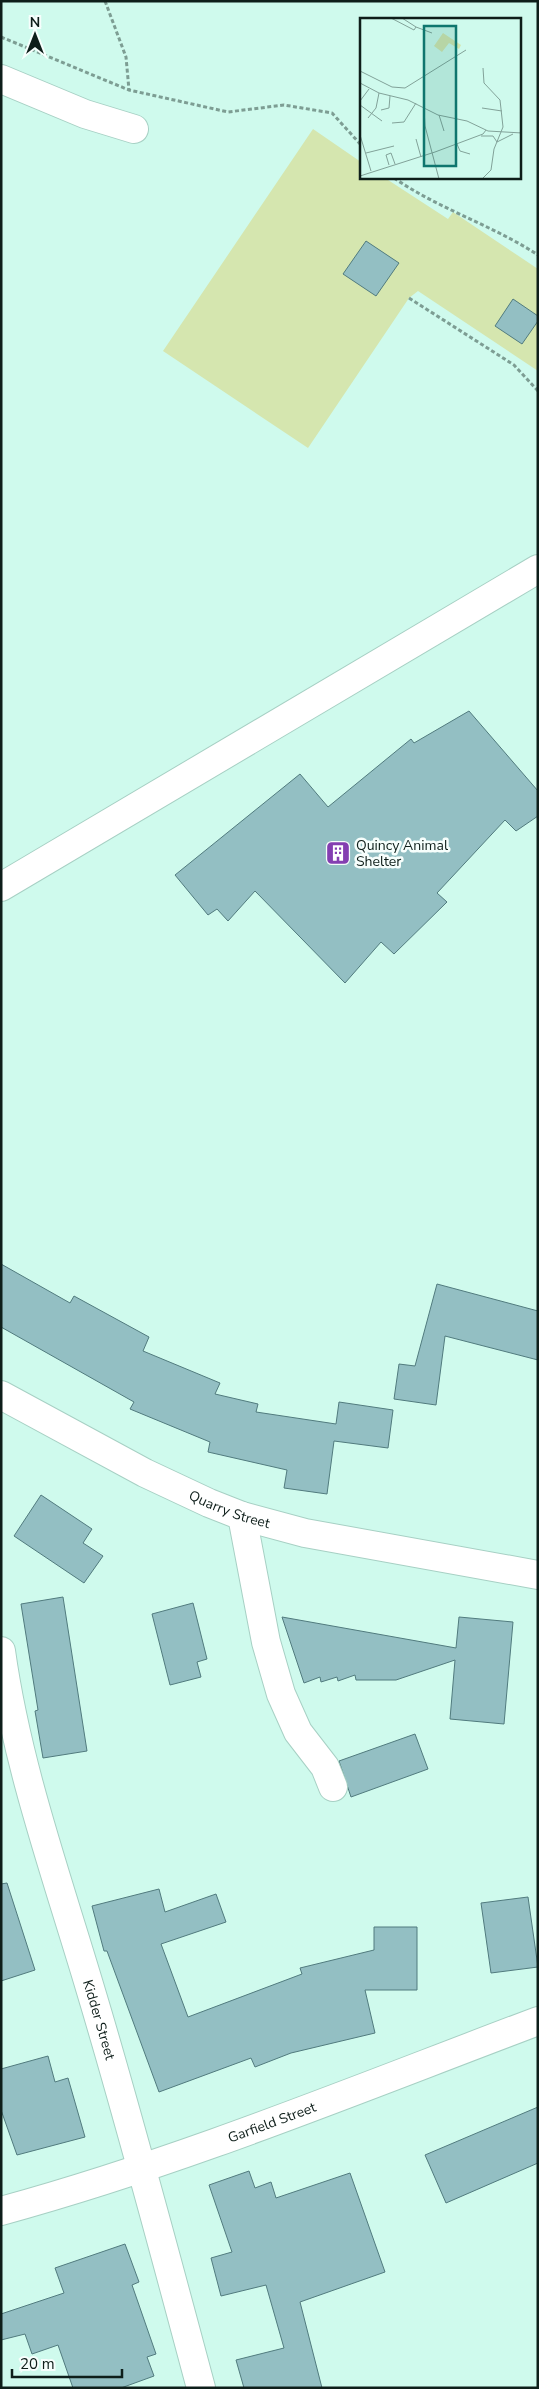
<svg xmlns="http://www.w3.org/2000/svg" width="539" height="2389" viewBox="0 0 539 2389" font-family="'Nunito Sans',sans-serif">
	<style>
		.green { fill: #d5e6af }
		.building { fill: #93bfc3; stroke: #517b7e }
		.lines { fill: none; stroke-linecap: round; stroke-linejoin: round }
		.minor-casing { stroke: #a7d0c4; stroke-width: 30 }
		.major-casing { stroke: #a7d0c4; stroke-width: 30 }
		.path { stroke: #7d9d93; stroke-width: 3; stroke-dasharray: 4 2.5; stroke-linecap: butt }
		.minor { stroke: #fff; stroke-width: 28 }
		.major { stroke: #fff; stroke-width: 28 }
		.labels { text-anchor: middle; stroke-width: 5; stroke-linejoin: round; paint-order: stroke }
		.poi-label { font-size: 14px; fill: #0e1e1a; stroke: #f6fefc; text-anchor: start }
		.street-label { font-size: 14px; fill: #0e1e1a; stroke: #f6fefc }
		.inset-road { fill: none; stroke: #82a299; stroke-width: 1 }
		.view { fill: #0f766e; fill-opacity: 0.15; stroke: #0f766e; stroke-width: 2.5 }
		.inset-edge { fill: none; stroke: #0e1e1a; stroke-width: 2.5 }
	</style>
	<rect width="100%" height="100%" fill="#cffaed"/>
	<polygon class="green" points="313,129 361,162 362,178 385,178 448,219 453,212 538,269 538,371 418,291 409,298 308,448 163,351"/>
	<g class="building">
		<polygon points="366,241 399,263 376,296 343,274"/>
		<polygon points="513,299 538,316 538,321 522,344 495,326"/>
		<polygon points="469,711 538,791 538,816 516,831 505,820 437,893 447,902 394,954 381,942 345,983 255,891 228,921 217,909 208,915 175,875 300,774 328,807 411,739 414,743"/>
		<polygon points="1,1264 70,1303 74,1296 149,1337 143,1351 220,1383 215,1394 258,1404 256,1412 336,1424 339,1402 393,1410 388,1448 334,1441 327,1494 284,1488 287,1470 208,1452 210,1442 130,1409 134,1402 1,1327"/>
		<polygon points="437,1284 538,1311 538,1360 445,1336 436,1405 394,1399 399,1364 415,1366"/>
		<polygon points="41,1495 92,1529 83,1543 103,1556 84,1583 14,1536"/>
		<polygon points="63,1597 87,1751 43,1758 35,1711 38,1710 21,1604"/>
		<polygon points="193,1603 207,1659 197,1662 201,1677 170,1685 152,1614"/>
		<polygon points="282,1617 456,1648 459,1617 513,1622 504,1724 450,1719 455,1660 396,1680 356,1680 355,1675 338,1681 337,1677 321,1682 320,1677 304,1683"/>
		<polygon points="415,1734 428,1769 351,1797 339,1761"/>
		<polygon points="7,1883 35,1970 1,1981 1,1884"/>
		<polygon points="159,1889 165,1912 216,1894 226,1922 161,1944 188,2017 302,1974 300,1968 374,1950 374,1927 417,1927 417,1990 365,1990 375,2033 291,2053 255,2067 251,2058 159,2092 107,1951 104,1951 92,1906"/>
		<polygon points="528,1897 538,1967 491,1973 481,1903"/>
		<polygon points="48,2056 55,2082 68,2078 85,2137 17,2155 1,2110 1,2069"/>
		<polygon points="538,2107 538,2163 446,2203 425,2155"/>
		<polygon points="249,2171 255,2188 271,2182 276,2198 350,2173 385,2272 300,2302 322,2388 244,2388 236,2360 284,2348 266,2285 221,2296 211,2258 232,2252 209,2185"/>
		<polygon points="125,2244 139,2282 132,2285 156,2354 147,2357 154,2376 121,2388 73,2388 58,2345 32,2354 25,2334 1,2340 1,2314 64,2293 55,2268"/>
	</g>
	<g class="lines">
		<defs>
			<g id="minor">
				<polyline points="1,79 85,114 134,129"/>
				<polyline points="1,887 538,569"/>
				<polyline points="242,1516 266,1642 281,1694 298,1732 325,1767 333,1787"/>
				<path id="s1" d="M1,1651C17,1766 57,1877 90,1988C130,2121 165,2254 201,2388"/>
				<path id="s2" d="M1,2211C184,2161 360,2088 538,2021"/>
			</g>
			<g id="major">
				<path id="s3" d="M1,1395L145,1473L209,1503L242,1516L305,1533L538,1575"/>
			</g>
		</defs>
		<use href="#minor" class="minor-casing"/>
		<use href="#major" class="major-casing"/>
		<g class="path">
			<polyline points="105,1 126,57 129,90"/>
			<polyline points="1,37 129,90 228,112 284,105 332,113 362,146"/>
			<path d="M394,178C439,209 492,225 538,255"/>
			<polyline points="409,298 514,365 538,391"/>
		</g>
		<use href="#minor" class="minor"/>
		<use href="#major" class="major"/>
	</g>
	<defs>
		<symbol id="building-square" viewBox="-11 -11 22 22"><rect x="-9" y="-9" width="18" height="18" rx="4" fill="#843eb1" stroke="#f6fefc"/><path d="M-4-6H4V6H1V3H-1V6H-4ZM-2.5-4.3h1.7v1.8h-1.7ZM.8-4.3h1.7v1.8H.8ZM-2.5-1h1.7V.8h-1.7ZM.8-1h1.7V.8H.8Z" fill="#fff"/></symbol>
	</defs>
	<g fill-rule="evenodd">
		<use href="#building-square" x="324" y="839" width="28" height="28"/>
	</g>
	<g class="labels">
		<g class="poi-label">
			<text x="356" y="850">Quincy Animal<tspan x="356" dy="16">Shelter</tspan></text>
		</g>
		<g class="street-label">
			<text dy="5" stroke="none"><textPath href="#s3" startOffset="256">Quarry Street</textPath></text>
			<text dy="5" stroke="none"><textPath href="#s1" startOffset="382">Kidder Street</textPath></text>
			<text dy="5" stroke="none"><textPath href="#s2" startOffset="285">Garfield Street</textPath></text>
		</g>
	</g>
	<g transform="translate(360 18)">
		<rect width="161" height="161" fill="#cffaed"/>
		<path d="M83,15L101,27L99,31L89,25L82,34L74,28Z" fill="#d5e6af"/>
		<path class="inset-road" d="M31,0L54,12L56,9L42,0M56,9L72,15M0,53L32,69L45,70L106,32M0,65L19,75L48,82L78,97L107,103L128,113L162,115M0,83L9,71M0,87L22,103M122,90L142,93M64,91L65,108L79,161M21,92L29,90L30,78M79,97L84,113M8,100L16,90L19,75M32,105L44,104L56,85M0,117L11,153M121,118H133L137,124L153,116M56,121L61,139M97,126L100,133L110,136M6,135L34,128M29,147L26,137L31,135L35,146M0,158L75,134L123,116L126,112M90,161H109M122,161L131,152L134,131L143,109L140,82L124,65L123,50"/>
		<path class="view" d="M64,8H96V148H64Z"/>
		<rect width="161" height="161" class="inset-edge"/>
	</g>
	<rect width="539" height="2389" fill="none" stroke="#0e1e1a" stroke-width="5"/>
	<g transform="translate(35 35)" stroke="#f6fefc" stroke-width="4" paint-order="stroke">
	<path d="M0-4L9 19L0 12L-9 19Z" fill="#0e1e1a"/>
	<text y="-8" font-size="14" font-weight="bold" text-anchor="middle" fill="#0e1e1a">N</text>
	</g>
	<path d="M12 2369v8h110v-8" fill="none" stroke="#0e1e1a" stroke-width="2.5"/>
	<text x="20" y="2369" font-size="15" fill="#0e1e1a" stroke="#f6fefc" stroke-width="4" paint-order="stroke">20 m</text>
</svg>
